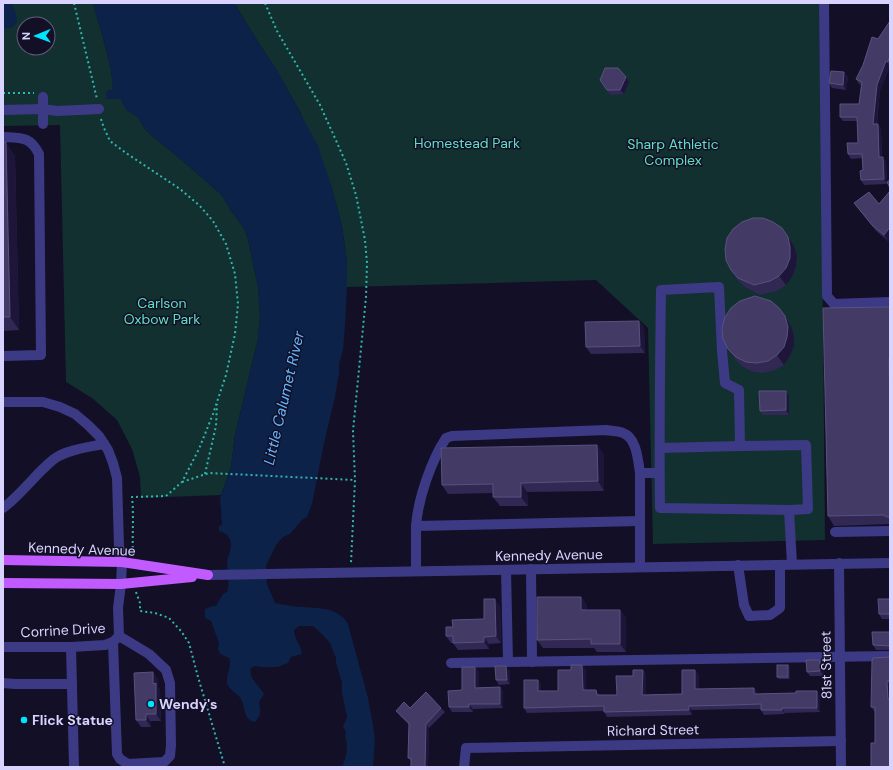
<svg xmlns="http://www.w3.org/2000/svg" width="893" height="770" viewBox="0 0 893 770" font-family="'DM Sans',sans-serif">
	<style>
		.green { fill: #12302f; fill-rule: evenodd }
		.water { fill: #0c2248 }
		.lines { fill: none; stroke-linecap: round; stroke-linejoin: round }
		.path { stroke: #2fb8b0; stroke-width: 2; stroke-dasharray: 2 3; stroke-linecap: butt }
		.minor { stroke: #3d3a85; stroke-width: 10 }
		.major { stroke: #c25bff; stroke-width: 10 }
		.wall { fill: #312854 }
		.shaded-wall { fill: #1d163a }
		.building { fill: #433a66; stroke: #5a527e }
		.poi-dot { fill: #00e5ff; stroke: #130f26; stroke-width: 1.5 }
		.labels { text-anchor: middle; stroke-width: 3; stroke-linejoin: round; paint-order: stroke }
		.park-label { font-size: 14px; fill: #5fe0c0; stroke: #130f26 }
		.street-label { font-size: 14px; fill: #d9d4ff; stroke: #130f26 }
		.poi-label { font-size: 14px; font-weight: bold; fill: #d9d4ff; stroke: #130f26; text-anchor: start }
		.water-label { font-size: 15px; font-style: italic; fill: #62b6ff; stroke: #130f26 }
	</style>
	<rect width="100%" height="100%" fill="#130f26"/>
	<g class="green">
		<path d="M3,3H93C97,18 117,80 112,90L108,91L116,99H121L138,117L144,128L151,135L178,157L222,195L231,211L244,228L248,239L258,287L260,315L258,339L235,435L231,467L221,495L141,498L140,477L132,449L117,420L92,398L66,382L60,125L3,126ZM24,24H48V48H24Z"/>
		<polygon points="234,3 819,3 822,209 825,540 653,544 648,328 596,280 347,287 347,262 342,226 331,185 300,112 277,71 260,45"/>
	</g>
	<g class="water">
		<polygon points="3,3 11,3 16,13 17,22 13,27 3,29"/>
		<path d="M93,3H234L260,45L277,70L318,146L331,185L342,226L347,262V287L345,325L343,350L339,364V373L335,397L324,443L312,504L307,517L302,520L290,534L283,537L276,545L266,566L267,584L275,603C280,604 286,605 291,606C310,609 337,604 348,624L368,698L373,725L375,739L373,767H342C346,758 349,747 345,737L346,732L343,727L347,717L342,693V683L336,663V658L330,643L322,634L313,626H299L294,630C294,639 301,644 302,654L291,657L288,663L278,667H260L255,666L251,668C248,678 259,685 264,694L259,702C260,710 262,715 255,722C243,720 246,708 241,699C238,693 229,691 227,683C226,674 232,667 229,658L220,654L218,649L219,643L211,621L205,618V609L213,606H216L223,594L227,592C231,579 225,566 228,557C230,551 233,545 229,538C227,534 223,532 219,531V526L222,525L220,498L231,467L235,435L258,339L260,315L258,287L248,239L244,228L231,211L222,195L178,157L151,135L144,128L138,117L127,111L123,105L121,99H106V92L112,90C117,80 97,18 93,3Z"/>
	</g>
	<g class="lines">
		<g class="path">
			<polyline points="74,3 97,99"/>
			<polyline points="265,3 277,31 320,105 334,136 346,163 356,195 365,240 367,263 366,297 353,431 355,480 351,563"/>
			<polyline points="3,93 34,93"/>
			<path d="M101,119L104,128L110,141L126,153L180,189L200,206L213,221L226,244L235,274L238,304L235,334L226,375L213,414L199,449L182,482L166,496L132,497C134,516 132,535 133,554"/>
			<polyline points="205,474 216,426 217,404"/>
			<polyline points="182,482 209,473 355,480"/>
			<polyline points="136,592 140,603 140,611 155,613 169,618 181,631 189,643 198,677 225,767"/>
		</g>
		<g class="minor">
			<polyline points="824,3 827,296 834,304 890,302"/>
			<polyline points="43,97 43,124"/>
			<polyline points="3,110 43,109 57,111 99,109"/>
			<path d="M3,137C21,138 30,136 39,154L41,355L3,356"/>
			<polyline points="3,402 43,402 60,407 75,414 88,425 99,436 108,450 113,463 117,478 119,546 122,562 121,584 118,608 119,636 113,642 105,645 71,647 3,647"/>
			<polyline points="740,446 806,445 808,509 789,510 792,564"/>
			<path d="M660,448L740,446L739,390L725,383L722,351L719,287L661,290C660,362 659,435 660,508L789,510"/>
			<path d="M3,508C22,494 35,474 54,459C66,450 89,447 104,444"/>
			<path d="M416,526C418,499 431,461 446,438L452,436L606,430C611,431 618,431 623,433C637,438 638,461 640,473"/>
			<polyline points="835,532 890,531"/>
			<polyline points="839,563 841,767"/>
			<polyline points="738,565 744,605 749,616 770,615 780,608 780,565"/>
			<polyline points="640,567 640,473 659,473"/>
			<polyline points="531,569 532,662"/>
			<polyline points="506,570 508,662"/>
			<polyline points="416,571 416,526 640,521"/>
			<polyline points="208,575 890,563"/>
			<polyline points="113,642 117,754 120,759 128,764 164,762 170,756 171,745 170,683 166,670 149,654 119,636"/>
			<polyline points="71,647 74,767"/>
			<polyline points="451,663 890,656"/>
			<polyline points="3,683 15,684 72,684"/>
			<polyline points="464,767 466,748 841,741"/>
		</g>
		<g class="major">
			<polyline points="3,560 122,562 208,575"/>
			<polyline points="3,583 121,584 192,577"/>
		</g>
	</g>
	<g class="wall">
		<polygon points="890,21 890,66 880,90 877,124 878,124 881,129 882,157 886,162 887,184 864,185 861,180 863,170 862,158 851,159 848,154 858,143 857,121 843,121 840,117 859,104 861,85 859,84 856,79 878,39"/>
		<polygon points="844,72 848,77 846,90 832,88 829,83"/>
		<polygon points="600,80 629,82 624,94 610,95"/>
		<polygon points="3,142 15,156 19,330 3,331"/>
		<polygon points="890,191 890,239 888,241 876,231 854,203 879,204"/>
		<polygon points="794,246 797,256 796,267 792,277 786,285 777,291 760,295 745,287 737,279 731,270"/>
		<polygon points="890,307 890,524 834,526 828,516"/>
		<polygon points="639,321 644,328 645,353 591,354 586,347"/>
		<polygon points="791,326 794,336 794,346 790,356 784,365 775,370 764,373 753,372 743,367 735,359 728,349"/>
		<polygon points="786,391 789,396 789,415 763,415 760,411"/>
		<polygon points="604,454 604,491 527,492 528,506 500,506 493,497 493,493 448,494 442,485"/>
		<polygon points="581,597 587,606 587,610 620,610 626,618 626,652 597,652 594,648 543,648 537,640"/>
		<polygon points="890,599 890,619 882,619 879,614"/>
		<polygon points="500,606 501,643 489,644 489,649 458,650 453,643 451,643 446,636 453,627 484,619"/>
		<polygon points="890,632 890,650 876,650 873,645"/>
		<polygon points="890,657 890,767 875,743 875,712 871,707"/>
		<polygon points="823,665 824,676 810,676 807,672"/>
		<polygon points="475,667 479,672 479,687 500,687 503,692 503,708 473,709 473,712 452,712 449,707 462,690"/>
		<polygon points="790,667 790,679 779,679 777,677"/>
		<polygon points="571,670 586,670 586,690 600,695 617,695 633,676 643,670 646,675 646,695 682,694 699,674 699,689 754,688 757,692 757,694 820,695 820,712 785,713 785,714 764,715 761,710 761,709 736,709 692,710 692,715 607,717 604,711 527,713 524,708 538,680 541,685 541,691 558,691"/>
		<polygon points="510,671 510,684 499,685 496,680"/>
		<polygon points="158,679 158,687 160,690 161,721 150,721 151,727 141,727 136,720"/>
		<polygon points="410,708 441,708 445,712 429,728 428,767 411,767 411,761 408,758 409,725 400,716 396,711"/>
	</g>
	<g class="shaded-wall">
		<polygon points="890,55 890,64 888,62"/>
		<polygon points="886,61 890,66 880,90 876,129 873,124 877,85"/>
		<polygon points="844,72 848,77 846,90 843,85"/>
		<polygon points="626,77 629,82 624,94 620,90"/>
		<polygon points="878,124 881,129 882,162 879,157"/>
		<polygon points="6,142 15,156 19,330 10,317"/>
		<polygon points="883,157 886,162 887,184 884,179"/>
		<polygon points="890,227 890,239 888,241 884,235"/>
		<polygon points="782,228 794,246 797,256 796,267 792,277 786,285 779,276"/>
		<polygon points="779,308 791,326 794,336 794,346 790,356 784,365 777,355"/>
		<polygon points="639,321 644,328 645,353 640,346"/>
		<polygon points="889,359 890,360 890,407"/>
		<polygon points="786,391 789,396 789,415 786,410"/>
		<polygon points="597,445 604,454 604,491 598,481"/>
		<polygon points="521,483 527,492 528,506 521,497"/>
		<polygon points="581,597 587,606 587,618 581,610"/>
		<polygon points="495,599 500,606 501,643 496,636"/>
		<polygon points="620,610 626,618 626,652 620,644"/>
		<polygon points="484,637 489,644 489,649 484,642"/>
		<polygon points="820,660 823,665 824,676 820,671"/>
		<polygon points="582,665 586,670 586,695 583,690"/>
		<polygon points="788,665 790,667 790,679 788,677"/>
		<polygon points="506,666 510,671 510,684 507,680"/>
		<polygon points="475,667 479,672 479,692 475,688"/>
		<polygon points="643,670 646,675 646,699 642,695"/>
		<polygon points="695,670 699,674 699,693 695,689"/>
		<polygon points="153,672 158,679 158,687 160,690 161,721 156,714 153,684"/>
		<polygon points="538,680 541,685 541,696 538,691"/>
		<polygon points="887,681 890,685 890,703 888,699"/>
		<polygon points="500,687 503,692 503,708 500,704"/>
		<polygon points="754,688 757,692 757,698 754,694"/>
		<polygon points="596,690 600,695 600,700 597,695"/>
		<polygon points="817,691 820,695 820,712 817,708"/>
		<polygon points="469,704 473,709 473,712 469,707"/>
		<polygon points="689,706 692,710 692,715 689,710"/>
		<polygon points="782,708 785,713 785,714 782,710"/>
		<polygon points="146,714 150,721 151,727 146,720"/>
		<polygon points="426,724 429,728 428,767 425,767"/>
		<polygon points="3,733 4,740 3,749"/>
	</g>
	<g class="building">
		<polygon points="890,21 890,55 888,62 886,61 877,85 873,124 878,124 879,157 883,157 884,179 861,180 860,171 863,170 862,154 848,154 847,143 858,143 857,117 840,117 840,104 859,104 862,82 856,79 863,65 872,37 878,39"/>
		<polygon points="605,68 618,68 626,77 620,90 607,90 600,80"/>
		<polygon points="831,71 844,72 843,85 829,83"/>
		<polygon points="3,142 6,142 10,317 3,317"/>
		<polygon points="890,180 890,188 887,182"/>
		<polygon points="890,191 890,227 884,235 872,225 854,203 869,192 879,204"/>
		<polygon points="753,218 763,218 773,222 782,228 788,237 790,247 790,258 786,268 779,276 770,281 754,285 738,278 731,270 726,260 725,249 727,238 733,229 742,222"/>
		<polygon points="755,296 771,301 779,308 785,316 788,327 787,337 784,347 777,355 768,361 757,363 746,362 736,357 728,349 723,339 722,328 725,317 731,308 740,301"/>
		<polygon points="890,307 890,359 889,359 890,407 890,517 887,517 883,515 828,516 823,308"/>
		<polygon points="639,321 640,346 586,347 585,322"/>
		<polygon points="759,391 786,391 786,410 760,411"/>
		<polygon points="597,445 598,481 521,483 521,497 493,497 493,484 442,485 441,448"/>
		<polygon points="537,597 581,597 581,610 620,610 620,644 591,644 591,639 537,640"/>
		<polygon points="484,599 495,599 496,636 484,637 484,642 453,643 453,636 446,636 446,627 453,627 452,620 484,619"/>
		<polygon points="878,599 890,599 890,614 879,614"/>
		<polygon points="872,632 890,632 890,646 873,645"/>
		<polygon points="890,657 890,681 887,681 888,699 890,700 890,767 871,767 871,743 875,743 875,707 871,707 872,661 873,658"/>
		<polygon points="806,660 820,660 820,671 807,672"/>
		<polygon points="571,665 582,665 583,690 596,690 597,695 617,695 616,676 633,676 633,670 643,670 642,695 682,694 682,670 695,670 695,689 754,688 754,694 796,693 796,691 817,691 817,708 782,708 782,710 761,710 761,704 733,705 689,706 689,710 604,712 604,706 524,708 524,680 538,680 538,691 558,691 558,670 571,670"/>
		<rect x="777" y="665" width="11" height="12"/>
		<polygon points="495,666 506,666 507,680 496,680"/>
		<polygon points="462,667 475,667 475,688 500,687 500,704 469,704 469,707 449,707 448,691 462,690"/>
		<polygon points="153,672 153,684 156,683 156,714 146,714 146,720 136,720 134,673"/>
		<polygon points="426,692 441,708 426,724 425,767 411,767 411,758 408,758 409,723 396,711 404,702 410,708"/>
	</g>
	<g class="poi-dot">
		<circle cx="151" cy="704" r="4"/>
		<circle cx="24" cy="720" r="4"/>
	</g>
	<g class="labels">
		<g class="park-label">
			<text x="467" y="148">Homestead Park</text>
			<text x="673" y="149">Sharp Athletic<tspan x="673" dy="16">Complex</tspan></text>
			<text x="162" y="308">Carlson<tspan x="162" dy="16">Oxbow Park</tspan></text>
		</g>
		<g class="street-label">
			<text transform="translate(82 549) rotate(2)" y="5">Kennedy Avenue</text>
			<text transform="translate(549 555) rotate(-1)" y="5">Kennedy Avenue</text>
			<text transform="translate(63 630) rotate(-3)" y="5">Corrine Drive</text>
			<text transform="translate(826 665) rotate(-91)" y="5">81st Street</text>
			<text transform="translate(653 730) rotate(-1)" y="5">Richard Street</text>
		</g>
		<g class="poi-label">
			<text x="159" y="709">Wendy's</text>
			<text x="32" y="725">Flick Statue</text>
		</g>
		<g class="water-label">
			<text transform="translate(284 398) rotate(-77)" y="5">Little Calumet River</text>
		</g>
	</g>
	<rect width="893" height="770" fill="none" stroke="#d9d4ff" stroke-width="8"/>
	<g transform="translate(36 36) rotate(269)"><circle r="19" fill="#130f26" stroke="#625e7d"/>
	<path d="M0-3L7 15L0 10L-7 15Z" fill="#00e5ff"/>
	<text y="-6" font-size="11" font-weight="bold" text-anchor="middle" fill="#d9d4ff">N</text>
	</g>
</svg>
